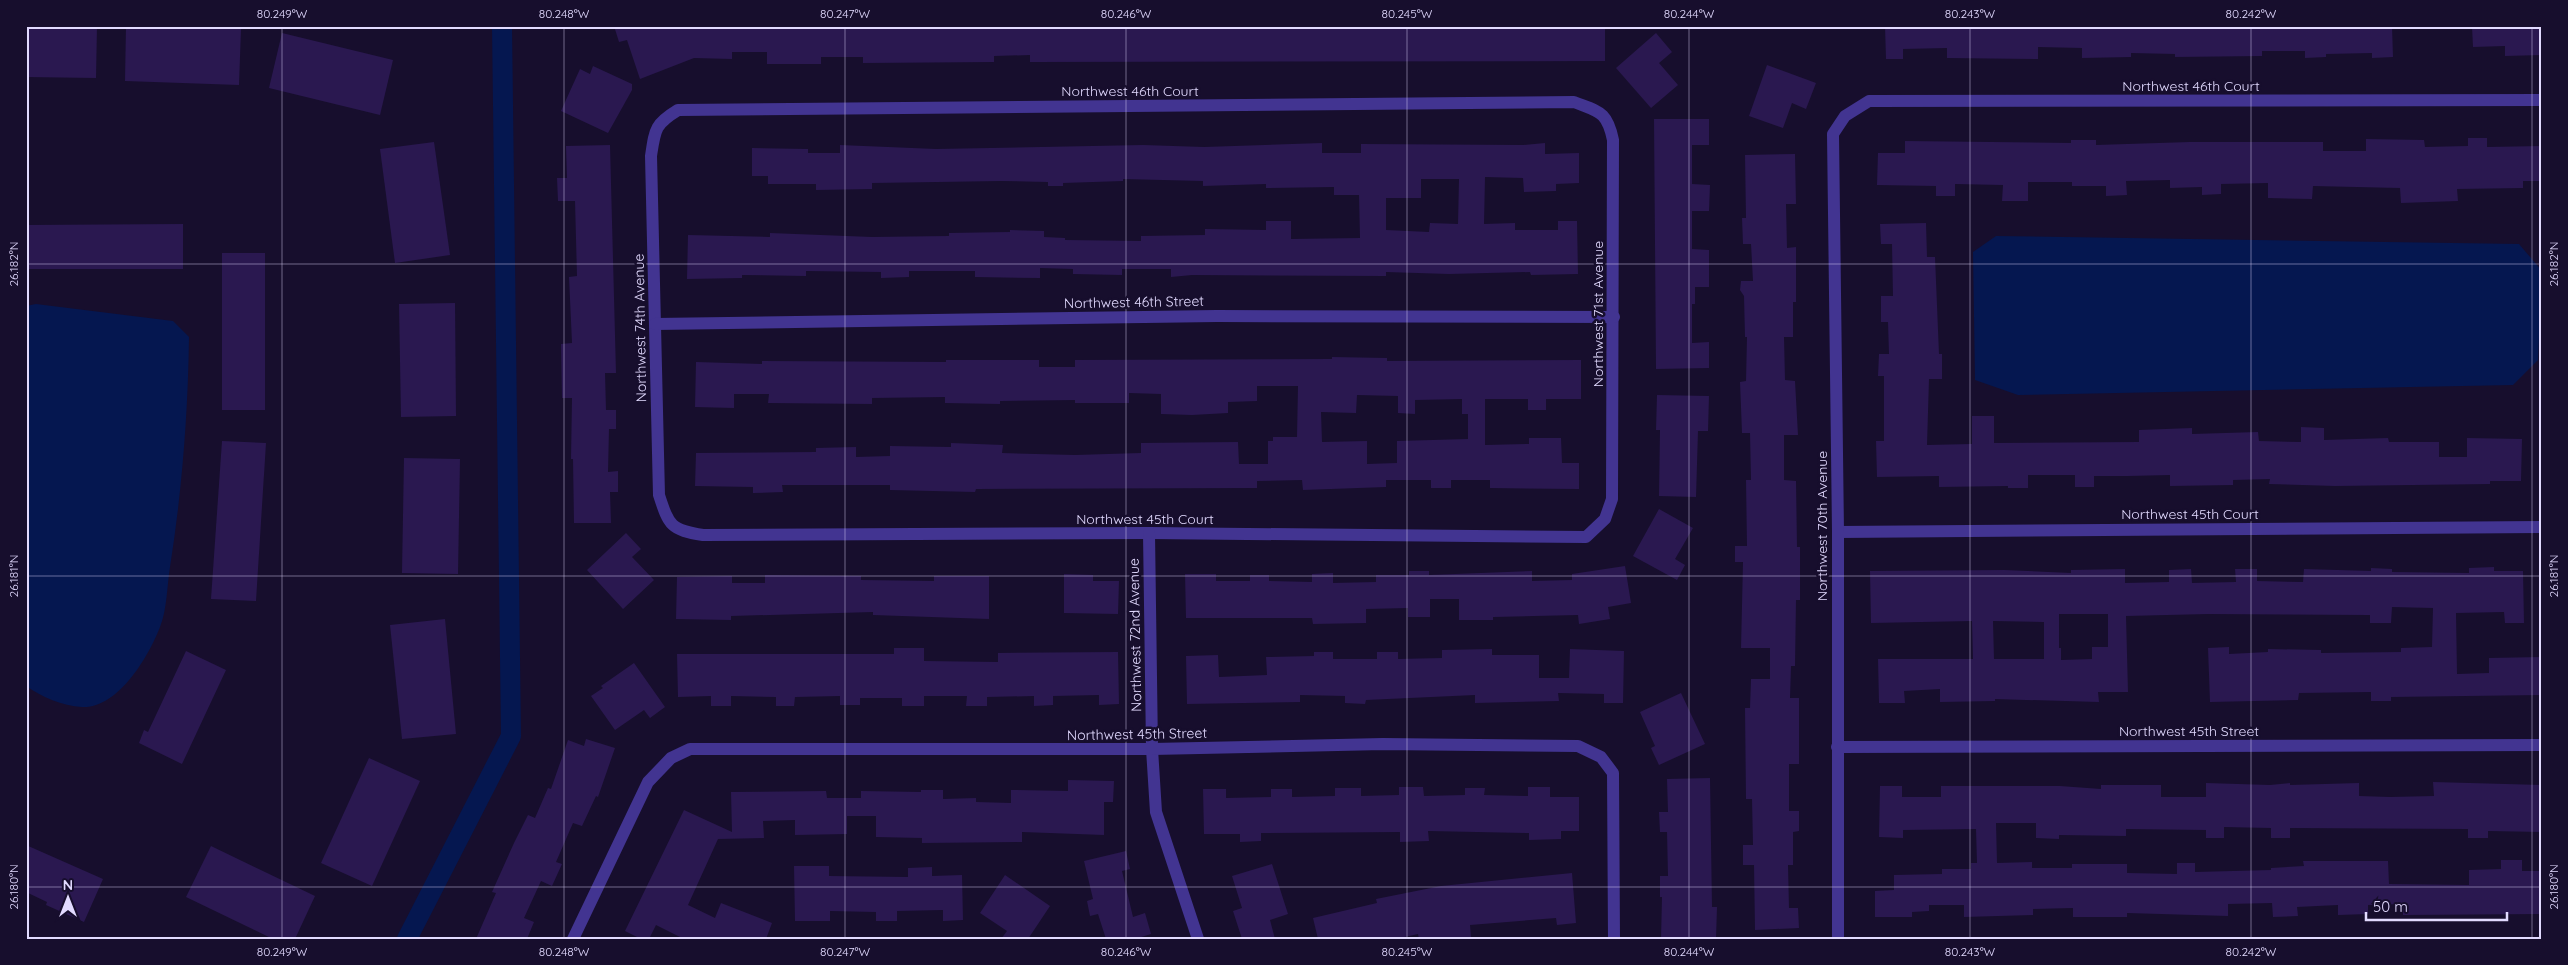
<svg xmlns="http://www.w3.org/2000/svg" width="2568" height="965" viewBox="0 0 2568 965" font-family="Quicksand,sans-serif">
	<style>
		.water { fill: #051750 }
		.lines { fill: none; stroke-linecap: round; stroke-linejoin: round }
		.canal { stroke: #051750; stroke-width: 20 }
		.building { fill: #2a1850; fill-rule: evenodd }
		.minor { stroke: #423491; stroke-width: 12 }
		.ticks { fill: none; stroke: #e2daff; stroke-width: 1; stroke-opacity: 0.45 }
		.labels { text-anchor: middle; stroke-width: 5; stroke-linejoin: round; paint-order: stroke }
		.street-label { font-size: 14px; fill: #e2daff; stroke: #170e2d }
		.neatline { fill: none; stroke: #e2daff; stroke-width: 2 }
		.ticks-label { font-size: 12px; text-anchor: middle; fill: #e2daff }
	</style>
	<rect width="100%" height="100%" fill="#170e2d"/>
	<g class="water">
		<polygon points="1996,236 2519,244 2542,271 2538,360 2513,385 2018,395 1975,380 1973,252"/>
		<path d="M36,304L173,321L189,337C188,414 182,491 170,567C167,586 167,610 160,627C149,656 118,709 82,707C62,706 42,697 26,686V306Z"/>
	</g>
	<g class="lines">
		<polyline class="canal" points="407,939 511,736 502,26"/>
	</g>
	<g class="building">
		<polygon points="26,26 97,26 96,78 26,77"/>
		<polygon points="126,26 241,29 239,85 125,81"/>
		<polygon points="614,26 1605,26 1605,61 1030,62 1030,55 994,56 994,62 863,63 863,57 821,57 821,64 767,64 767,52 732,52 732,59 694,58 640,79 627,40 619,42"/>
		<polygon points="1885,26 2392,26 2393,57 2372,58 2372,53 2326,54 2326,57 2305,58 2305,51 2262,51 2262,56 2175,57 2175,54 2131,53 2131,57 2082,58 2082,48 2038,47 2038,59 1947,58 1947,48 1903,49 1903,59 1886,59"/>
		<polygon points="2472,26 2542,26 2542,55 2505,56 2505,46 2473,47"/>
		<polygon points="282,33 393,60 380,115 269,88"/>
		<polygon points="1656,33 1672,52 1659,63 1678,85 1651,108 1616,68"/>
		<polygon points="1767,65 1816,83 1806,109 1792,103 1783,128 1749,116"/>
		<polygon points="593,66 632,84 632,90 608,133 561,111 580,69 590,74"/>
		<polygon points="1654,119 1709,119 1709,145 1692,145 1692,184 1710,185 1709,211 1692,211 1692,249 1709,250 1709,287 1695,287 1695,304 1692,304 1692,343 1709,342 1709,368 1656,369"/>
		<polygon points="2468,138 2487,138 2487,147 2542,146 2542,181 2523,181 2523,188 2457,189 2458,201 2401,203 2400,188 2313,186 2312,199 2268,198 2268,183 2221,184 2221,194 2202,195 2202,187 2170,188 2170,180 2126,181 2127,195 2106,196 2106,186 2072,186 2072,182 2028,182 2028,201 2002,201 2003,185 1955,184 1955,196 1936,196 1936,186 1877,185 1878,153 1905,153 1905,141 2071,143 2071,140 2096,140 2096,145 2190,142 2323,142 2323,151 2366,151 2366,139 2424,140 2425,147 2468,146"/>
		<polygon points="434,142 450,255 395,263 380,149"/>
		<path d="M1322,143V153H1361V144L1523,145L1545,143V154L1579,153V183L1556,184V191L1524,192L1523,178L1485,177L1484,224L1515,223V230H1558V221H1577L1578,274L1531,275L1530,272L1449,274L1386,272V276L1192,275L1171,277V269H1122V275L1073,274V269L1040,268V278L975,277V271H909V277L881,278V272L806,271V276L742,275V278L687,279L688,235L770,237V233L872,237L949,236V233L1010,232V230L1044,231V237L1065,238V240L1141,241V236L1205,235V229L1266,230V221H1291V239L1360,238L1359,195H1334V187L1266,188V184L1203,186V181L1123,179V181L1063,183V186H1048V182L1001,181L872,183V189L816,190V184H768V176H752V148L808,149V153H840V145L936,149L1143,145L1204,147ZM1421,179H1459L1458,224L1430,223L1429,232L1386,230V198H1421Z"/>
		<polygon points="610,145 616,373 605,373 606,410 616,410 616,429 609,429 608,472 618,471 618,492 610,492 611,523 574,523 573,459 571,459 572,398 562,398 561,344 572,343 569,277 577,276 575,201 558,201 557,178 567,178 566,146"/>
		<polygon points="1795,154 1796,204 1786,204 1787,248 1796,247 1796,302 1793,302 1793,337 1784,337 1785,380 1795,381 1798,435 1784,435 1784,480 1796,481 1797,547 1800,547 1800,600 1796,600 1795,666 1791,666 1790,698 1799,698 1799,764 1789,764 1789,811 1799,811 1799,831 1793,832 1793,865 1788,865 1789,908 1798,908 1799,928 1755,930 1754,865 1743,865 1743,845 1753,845 1752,799 1746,799 1745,708 1750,708 1751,679 1770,679 1770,648 1741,648 1743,562 1735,562 1735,546 1747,546 1746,480 1751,480 1750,433 1742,433 1740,382 1746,381 1747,337 1745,337 1744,296 1740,290 1741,281 1753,281 1751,244 1743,244 1742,218 1746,218 1745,155"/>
		<polygon points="1926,223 1927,257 1935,257 1939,354 1942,354 1942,379 1929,379 1927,445 1972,444 1972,416 1994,416 1994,443 2139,442 2139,430 2192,428 2192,434 2258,432 2259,441 2301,442 2301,427 2324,428 2324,440 2388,438 2389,442 2439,442 2439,457 2467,457 2467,438 2522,439 2521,481 2490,481 2490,484 2335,486 2269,484 2270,479 2233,480 2233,485 2170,486 2170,475 2128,476 2094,476 2094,487 2075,487 2075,475 2028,475 2028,488 2008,488 2008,486 1939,487 1939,476 1877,477 1876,441 1884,441 1884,376 1878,376 1879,354 1889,354 1888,322 1881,322 1881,296 1893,296 1892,244 1881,244 1880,224"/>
		<polygon points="183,224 183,269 26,269 26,225"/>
		<rect x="222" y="253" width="43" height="157"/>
		<polygon points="455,303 456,416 401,417 399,304"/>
		<path d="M1332,357L1387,358V361L1581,360V399H1546V410H1528V399H1485V445L1529,444V438H1561L1562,463H1579V489L1490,488V480H1451V488H1431V480H1386V487L1303,490L1302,480L1257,481V488L976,489L975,492L890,490V485H782L783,492L753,493V487L695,486L696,453L816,452V448L856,447V457L890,456V446L951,447V443L1003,445L1002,453L1075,455L1141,453V443L1238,442L1239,464H1268V441H1273V437H1297L1298,386H1257V401L1228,402V413L1192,415L1161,414V394L1129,393V403H1075V400L1000,401V404L945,403V397L872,398V404L768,403L769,394H734V408L695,407L696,362L762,364V361L946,362V360H1039V367H1075V360L1332,359ZM1357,395L1398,396V413L1415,414V400L1462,399V414H1468V439L1397,441V463L1367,464V441L1322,442L1321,412L1356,413Z"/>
		<polygon points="1657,395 1709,396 1708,431 1698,431 1696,497 1659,496 1660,430 1656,430"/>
		<polygon points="222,441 266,443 256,601 211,599"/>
		<polygon points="404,458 460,459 458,574 402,573"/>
		<polygon points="1659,509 1693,528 1675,559 1685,565 1677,580 1633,556"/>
		<polygon points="626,533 641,549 632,557 654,580 623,609 587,570"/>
		<polygon points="1625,566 1631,603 1608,607 1610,619 1579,624 1578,615 1493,617 1493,620 1459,620 1459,599 1430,599 1430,617 1408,617 1408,608 1366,609 1366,623 1313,624 1312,618 1186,618 1185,574 1216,574 1216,581 1250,581 1250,575 1269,575 1269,581 1312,582 1312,574 1333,573 1333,583 1376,582 1376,575 1409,575 1409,571 1429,571 1429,575 1532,571 1532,581 1572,580 1572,574"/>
		<path d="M2494,567V571H2523L2524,623H2505L2504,612L2456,613L2457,674L2489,673V658L2542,657V695L2391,697V701H2371V692L2299,693L2298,700L2210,702L2208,648L2229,647V654L2268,652V649L2321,650V653L2401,652V648L2432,647L2433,608L2392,607L2391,623H2370V615L2208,614L2126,616L2128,692H2098L2099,702L1995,699V701L1940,702V689L1904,691L1905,703H1879L1878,659H1973L1972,621L1871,623L1870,571L2004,570L2071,573V570L2125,569V583L2169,582V570L2191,569L2192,583L2236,582L2235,569H2257V581L2303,582L2304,569L2371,571V568L2392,569V572L2469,573V568ZM2059,614H2108V647H2092V659L2061,660V648H2059ZM1993,621L2044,622V659H1994Z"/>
		<polygon points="1064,574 1093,575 1093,581 1119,581 1118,614 1064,613"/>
		<polygon points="765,575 861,576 861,580 934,581 934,576 989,576 989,619 873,615 873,612 731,616 731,620 676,619 677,577 732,576 732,583 765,583"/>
		<polygon points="445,619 456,734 402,739 390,625"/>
		<polygon points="894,648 924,648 924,661 998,662 998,653 1118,652 1119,704 1099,705 1099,695 1053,696 1053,705 1034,706 1034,696 987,697 987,706 966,706 967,696 924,696 924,706 902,706 902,698 860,698 860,705 840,705 840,696 795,697 794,706 776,706 776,697 731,696 731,706 711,706 711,696 678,697 677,654 894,654"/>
		<polygon points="1492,649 1492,655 1539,655 1539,678 1569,678 1570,649 1624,651 1623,703 1604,703 1604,694 1558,693 1559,701 1475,703 1475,695 1366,700 1365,704 1345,703 1345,696 1300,695 1300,702 1187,704 1186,656 1218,655 1219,677 1267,675 1266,657 1314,656 1314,652 1333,652 1333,659 1377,659 1377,652 1398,652 1398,659 1442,658 1442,650"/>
		<polygon points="186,651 226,670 182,764 139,743 144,730 148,732"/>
		<polygon points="634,663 665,707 650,718 644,710 615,730 591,696 603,688 601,686"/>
		<polygon points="1681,693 1705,744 1659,765 1651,748 1655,746 1640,712"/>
		<polygon points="586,739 615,748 598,797 596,796 582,826 573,823 556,862 562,864 552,886 541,881 524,918 534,922 527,939 476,939 496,893 492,892 514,843 528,815 535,818 548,788 551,789 568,740 584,746"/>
		<polygon points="369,758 420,781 372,886 321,863"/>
		<polygon points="1710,778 1712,907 1717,907 1716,939 1661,939 1662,897 1660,897 1660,876 1668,876 1667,832 1660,832 1659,812 1668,812 1667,779"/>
		<polygon points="1068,780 1114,781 1113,802 1104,802 1104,835 1022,832 1022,842 922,843 922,838 876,837 876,816 847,816 847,834 795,835 795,820 763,821 764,838 718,839 688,905 715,918 721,903 772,923 766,939 684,939 656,925 649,939 641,939 625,931 684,810 732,832 731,792 826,791 827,798 861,798 861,791 921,792 921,790 943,790 943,799 976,798 976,802 1011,803 1011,790 1068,791"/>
		<polygon points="2433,782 2542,785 2542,832 2488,831 2488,838 2468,838 2468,829 2290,828 2290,838 2271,838 2271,828 2224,827 2224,838 2206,838 2206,830 2126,829 2126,836 2059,835 2059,839 2036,838 2036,823 1996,823 1997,863 2032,862 2032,868 2072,868 2072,864 2127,864 2127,873 2177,874 2177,863 2195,863 2195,872 2271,870 2271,868 2304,866 2303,861 2388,861 2389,884 2469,885 2469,870 2501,869 2501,860 2522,860 2522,871 2542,871 2542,914 2403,915 2403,904 2368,905 2368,914 2338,915 2338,905 2297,907 2298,916 2273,917 2272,903 2228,904 2228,916 2127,913 2127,917 2073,917 2073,908 2033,909 2033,915 1964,917 1964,905 1929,905 1929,911 1912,912 1912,917 1875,917 1875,891 1894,890 1894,875 1942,874 1942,869 1971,869 1971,863 1977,863 1976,829 1903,830 1903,838 1879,837 1880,786 1902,786 1902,797 1941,797 1941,786 2060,786 2101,789 2101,785 2161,785 2161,797 2206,797 2206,783 2270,785 2290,783 2290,785 2359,783 2359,796 2390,797 2434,796"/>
		<polygon points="1399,787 1423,787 1424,796 1465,795 1465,788 1485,788 1484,795 1528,796 1528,787 1550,787 1550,797 1579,797 1579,831 1561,831 1561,839 1529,840 1529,833 1428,831 1429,841 1400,842 1400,832 1261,833 1261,841 1240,842 1240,834 1204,834 1203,789 1226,789 1226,798 1271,797 1271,789 1292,789 1292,797 1335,796 1335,788 1361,788 1361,796 1399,795"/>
		<polygon points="26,845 103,879 84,922 46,905 47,902 26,892"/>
		<polygon points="211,846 315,896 295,939 273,939 186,897"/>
		<polygon points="1126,851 1130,869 1122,871 1133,917 1145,913 1151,934 1135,939 1106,939 1098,914 1090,916 1087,901 1093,899 1084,861"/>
		<polygon points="1272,864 1288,914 1270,920 1275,939 1242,939 1233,911 1242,908 1232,876"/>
		<polygon points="794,866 829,866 829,876 908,877 908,868 932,867 932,876 962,875 963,920 943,921 943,910 897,911 897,921 876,921 876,912 830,911 830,921 795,921"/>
		<polygon points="1572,873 1576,923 1557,925 1556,918 1470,925 1471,937 1447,939 1419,939 1418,934 1396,939 1318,939 1313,918 1377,903 1376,899 1441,886"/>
		<polygon points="1005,875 1050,906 1028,939 1001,939 1007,931 980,913"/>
	</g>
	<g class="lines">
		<g class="minor">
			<path d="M1574,102C1599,112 1607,111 1613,140L1612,499L1605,519L1586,537L1149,533L703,535C671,530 669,526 659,495L651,156C655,129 655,124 678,110Z"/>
			<polyline points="655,324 1217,316 1614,317"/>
			<polyline points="1838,532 2542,527"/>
			<polyline points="1149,533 1152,749 1156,812 1198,939"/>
			<polyline points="1837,747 2542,745"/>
			<polyline points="573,939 648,782 671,758 690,749 1152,749 1383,744 1578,746 1601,757 1613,773 1614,939"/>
			<polyline points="1838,939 1838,532 1833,134 1845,116 1869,101 2542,100"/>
		</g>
	</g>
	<path class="ticks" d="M282,26V939M564,26V939M845,26V939M1126,26V939M1407,26V939M1689,26V939M1970,26V939M2251,26V939M2532,26V939M26,264H2542M26,576H2542M26,887H2542"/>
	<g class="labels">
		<g class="street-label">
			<text x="2191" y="91">Northwest 46th Court</text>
			<text x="1130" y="96">Northwest 46th Court</text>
			<text transform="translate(1134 302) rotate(-1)" y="5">Northwest 46th Street</text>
			<text transform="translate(1598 314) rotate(-90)" y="5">Northwest 71st Avenue</text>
			<text transform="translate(640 328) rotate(-91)" y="5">Northwest 74th Avenue</text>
			<text x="2190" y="519">Northwest 45th Court</text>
			<text x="1145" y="524">Northwest 45th Court</text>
			<text transform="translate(1822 526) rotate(-90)" y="5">Northwest 70th Avenue</text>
			<text transform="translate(1135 635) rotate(-91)" y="5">Northwest 72nd Avenue</text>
			<text x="2189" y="736">Northwest 45th Street</text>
			<text transform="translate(1137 734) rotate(-1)" y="5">Northwest 45th Street</text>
		</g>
	</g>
	<rect width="2568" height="965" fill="none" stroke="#170e2d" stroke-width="55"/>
	<g transform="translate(68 898)" stroke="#170e2d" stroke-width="4" paint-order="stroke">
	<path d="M0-4L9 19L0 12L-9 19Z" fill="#e2daff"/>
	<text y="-8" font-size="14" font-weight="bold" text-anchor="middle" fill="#e2daff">N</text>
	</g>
	<path d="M2366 912v8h141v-8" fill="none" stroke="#e2daff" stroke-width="2.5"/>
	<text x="2373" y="912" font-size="15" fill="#e2daff" stroke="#170e2d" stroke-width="4" paint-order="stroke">50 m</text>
	<rect x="28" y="28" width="2512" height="910" class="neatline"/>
	<g class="ticks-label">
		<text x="282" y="18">80.249°W</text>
		<text x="564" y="18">80.248°W</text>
		<text x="845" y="18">80.247°W</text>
		<text x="1126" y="18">80.246°W</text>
		<text x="1407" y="18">80.245°W</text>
		<text x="1689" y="18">80.244°W</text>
		<text x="1970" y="18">80.243°W</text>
		<text x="2251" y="18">80.242°W</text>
		<text transform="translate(14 264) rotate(-90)" y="4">26.182°N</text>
		<text transform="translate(2554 264) rotate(-90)" y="4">26.182°N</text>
		<text transform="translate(14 576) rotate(-90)" y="4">26.181°N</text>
		<text transform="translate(2554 576) rotate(-90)" y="4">26.181°N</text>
		<text transform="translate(14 887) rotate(-90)" y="4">26.180°N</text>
		<text transform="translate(2554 887) rotate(-90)" y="4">26.180°N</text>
		<text x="282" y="956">80.249°W</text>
		<text x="564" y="956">80.248°W</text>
		<text x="845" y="956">80.247°W</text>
		<text x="1126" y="956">80.246°W</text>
		<text x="1407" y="956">80.245°W</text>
		<text x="1689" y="956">80.244°W</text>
		<text x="1970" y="956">80.243°W</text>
		<text x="2251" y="956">80.242°W</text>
	</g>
</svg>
